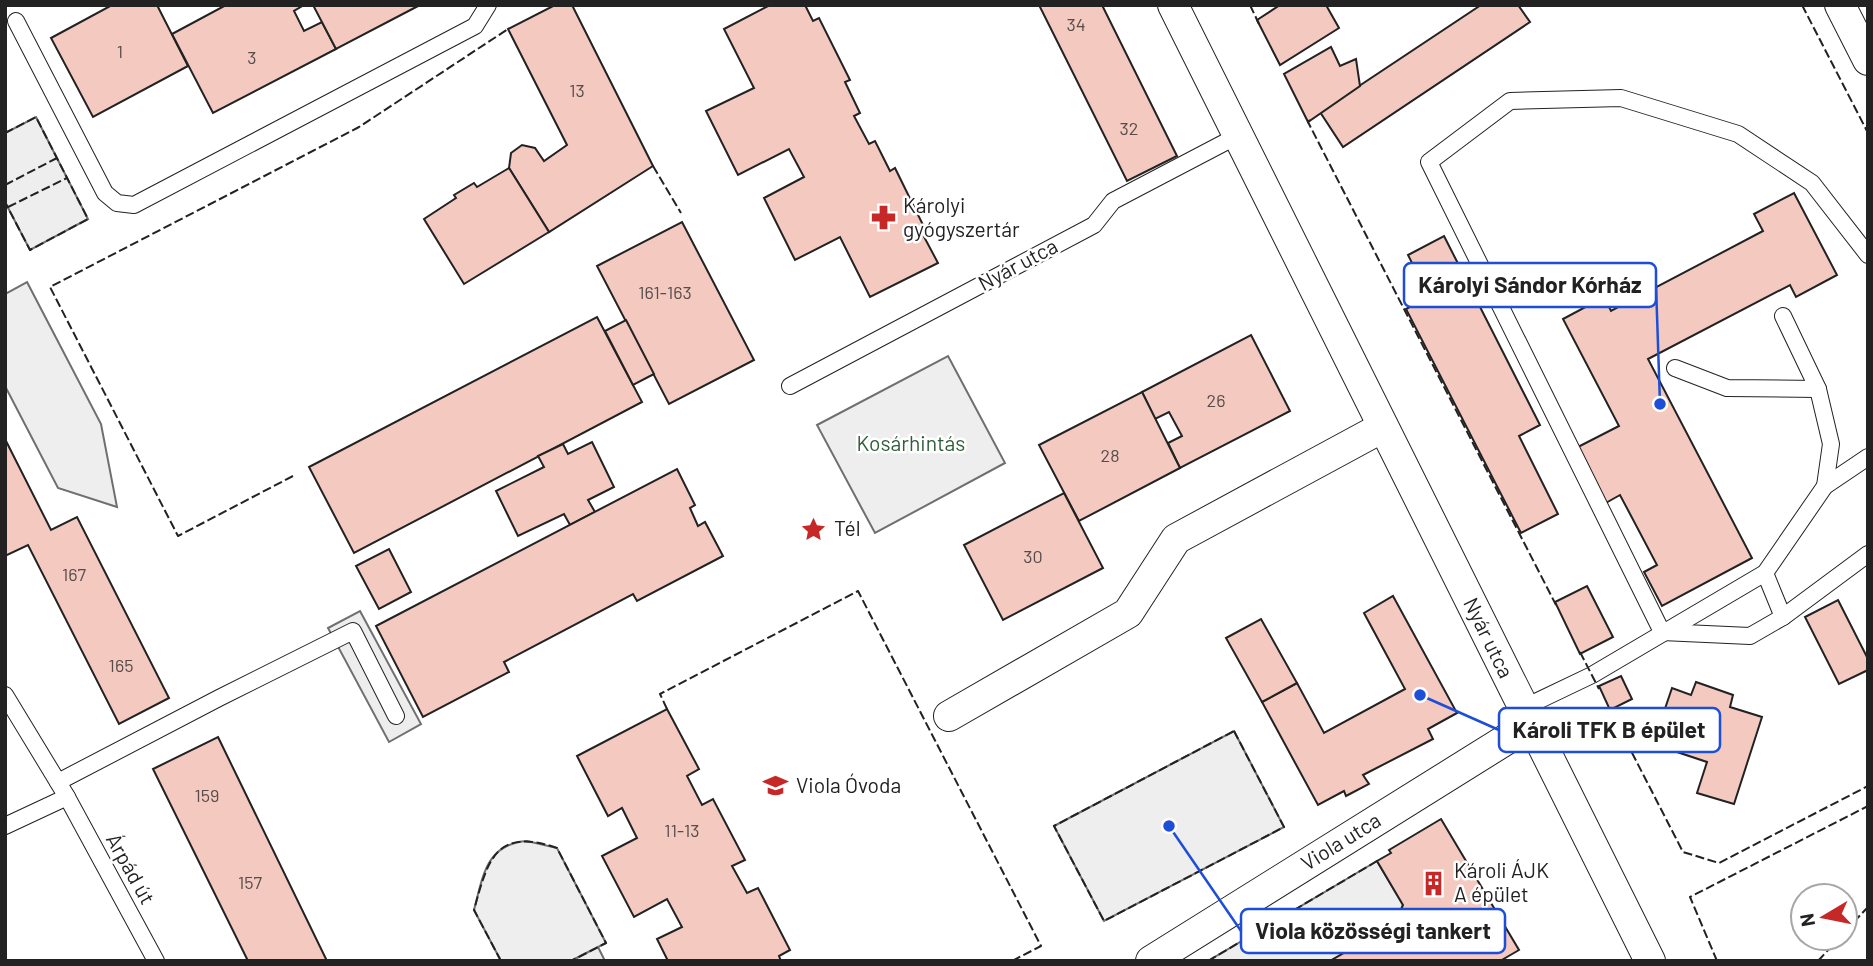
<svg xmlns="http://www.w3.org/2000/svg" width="1873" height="966" viewBox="0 0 1873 966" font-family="Barlow,sans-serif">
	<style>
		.green { fill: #eee; stroke: #6f6f6f; stroke-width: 2 }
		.parking { fill: #ededed; stroke: #6f6f6f; stroke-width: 2 }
		.building { fill: #f3c9c0; stroke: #222; stroke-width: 2 }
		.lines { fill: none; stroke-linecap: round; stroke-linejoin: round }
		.service-casing { stroke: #222; stroke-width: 18 }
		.minor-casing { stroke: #222; stroke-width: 32 }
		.service { stroke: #fff; stroke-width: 16 }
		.minor { stroke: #fff; stroke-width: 30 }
		.fence { stroke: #222; stroke-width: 2; stroke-dasharray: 9 3.5; stroke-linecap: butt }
		.labels { text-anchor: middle; stroke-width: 5; stroke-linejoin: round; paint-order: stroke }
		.number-label { font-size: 18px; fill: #564c4a }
		.poi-label { font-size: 21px; fill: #222; stroke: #fff; text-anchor: start }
		.street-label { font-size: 21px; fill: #222; stroke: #fff }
		.park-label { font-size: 21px; fill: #2f5e38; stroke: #fff }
		.leader { fill: none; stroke: #1d4ed8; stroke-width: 2.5 }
		.callout-dot { fill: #1d4ed8; stroke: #fff; stroke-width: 2.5 }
		.callout { fill: #fff; stroke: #1d4ed8; stroke-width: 2.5 }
		.callout-label { font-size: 23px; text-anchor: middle; font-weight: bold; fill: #222 }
	</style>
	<rect width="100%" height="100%" fill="#fff"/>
	<g class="green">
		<polygon points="36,117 88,219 30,250 5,202 5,133"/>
		<polygon points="27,282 101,424 117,507 58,488 5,386 5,294"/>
		<polygon points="948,356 1005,463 875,533 817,425"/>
		<polygon points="1234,731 1284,827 1104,921 1054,826"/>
		<path d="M527,841L557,848L606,943L571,961H501L474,910C483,876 486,844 527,841Z"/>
		<polygon points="1377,861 1403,905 1399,914 1401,920 1330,961 1208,961"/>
	</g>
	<g class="parking">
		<polygon points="360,611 421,724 389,742 328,628"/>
		<polygon points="598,947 605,961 571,961"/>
	</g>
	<g class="building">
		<polygon points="112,5 157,5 188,66 93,117 51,38"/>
		<polygon points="226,5 304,5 294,11 304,31 322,22 336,49 213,113 172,34"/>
		<polygon points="313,5 420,5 336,49"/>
		<polygon points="555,5 572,5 653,166 549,232 509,168 511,153 522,145 535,148 544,161 567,145 508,29"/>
		<polygon points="770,5 805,5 813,21 819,18 850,80 845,82 860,113 854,116 869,144 875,141 890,171 895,168 926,231 922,233 938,263 870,297 840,237 795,260 764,198 804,177 789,149 738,175 706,111 754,88 724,29"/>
		<polygon points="1039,5 1102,5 1177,156 1127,181"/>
		<polygon points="1280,5 1326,5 1339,28 1280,65 1257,20"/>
		<polygon points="1481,5 1518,5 1530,22 1343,147 1320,112"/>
		<polygon points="1331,47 1340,66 1356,59 1360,86 1308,122 1284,74"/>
		<polygon points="509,168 549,232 464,284 424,219 456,198 454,195 474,183 477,187"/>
		<polygon points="1794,193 1837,275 1796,297 1790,285 1648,359 1752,558 1662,606 1644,572 1657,565 1620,495 1604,504 1574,449 1619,426 1563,319 1604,297 1611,311 1763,231 1754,214"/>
		<polygon points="682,222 754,360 669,404 597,266"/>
		<polygon points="1444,236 1540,425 1519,436 1558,514 1521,533 1406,309 1429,297 1408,255"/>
		<polygon points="597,317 642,402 354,553 309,467"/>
		<polygon points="626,320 654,374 633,385 605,331"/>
		<polygon points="1251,335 1290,411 1180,468 1168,443 1182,436 1169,412 1155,419 1142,392"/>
		<polygon points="1142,392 1180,468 1079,521 1039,445"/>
		<polygon points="5,439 51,530 77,517 169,698 119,724 28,545 5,556"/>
		<polygon points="592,442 614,487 588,500 595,512 570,525 564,514 518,536 496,491 544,467 538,456 563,444 568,454"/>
		<polygon points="677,469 695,505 690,508 698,526 705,522 723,556 637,601 633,594 504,662 509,672 423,717 376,626"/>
		<polygon points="1064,493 1103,568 1003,620 964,545"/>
		<polygon points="389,549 411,592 379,609 356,566"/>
		<polygon points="1587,586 1613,637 1580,654 1555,602"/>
		<polygon points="1393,596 1457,713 1428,729 1433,739 1363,775 1369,784 1346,796 1344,791 1318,805 1262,702 1297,683 1324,733 1405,689 1364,613"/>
		<polygon points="1838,600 1868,659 1868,670 1839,684 1805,617"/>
		<polygon points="1261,619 1297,683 1262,702 1226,638"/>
		<polygon points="1621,676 1632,699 1610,710 1599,686"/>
		<polygon points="1696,682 1733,695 1730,707 1762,717 1734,804 1697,793 1707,762 1653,744 1672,688 1691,695"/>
		<polygon points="667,709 699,769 687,776 702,805 713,799 745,860 732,866 747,893 758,888 790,950 779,956 781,961 668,961 657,939 682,927 667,899 634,917 602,856 637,838 622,808 608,816 577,756"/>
		<polygon points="218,737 327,961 248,961 153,769"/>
		<polygon points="1441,819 1519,950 1500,961 1330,961 1401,920 1399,914 1403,905 1377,861 1391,853 1389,850"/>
	</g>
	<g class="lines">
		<defs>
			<g id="service">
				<polyline points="16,21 105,193 117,203 134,205 475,26 488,5"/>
				<polyline points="1783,316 1818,389 1831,444 1825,486"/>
				<polyline points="1675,368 1727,388 1818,389"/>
				<polyline points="790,386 1094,225 1113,201 1239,135"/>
				<polyline points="1783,617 1868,554"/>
				<polyline points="1662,632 1429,162 1510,101 1621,98 1738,134 1812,183 1868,255"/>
				<polyline points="1662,632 1750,636 1783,617 1765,573"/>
				<polyline points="5,695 67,797 156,961"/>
				<polyline points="1523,708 1592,675 1765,573 1825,486 1868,457"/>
				<polyline points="58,782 219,698 353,631 396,716"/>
				<polyline points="5,826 67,797"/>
			</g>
			<g id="minor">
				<polyline points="1173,5 1650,961"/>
				<polyline points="1840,5 1868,60"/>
				<polyline points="949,716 1128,613 1176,539 1383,427"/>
				<polyline points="1151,961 1531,724"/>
			</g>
		</defs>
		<use href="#service" class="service-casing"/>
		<use href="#minor" class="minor-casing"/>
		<use href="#service" class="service"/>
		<use href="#minor" class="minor"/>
		<g class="fence">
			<polyline points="1250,5 1259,24"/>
			<polyline points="1802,5 1868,133"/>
			<polyline points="1310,120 1308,122 1556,605"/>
			<polyline points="5,133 36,117 88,219 30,250 5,202"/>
			<polyline points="653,166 681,213"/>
			<polyline points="5,185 57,158"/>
			<polyline points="8,207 67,178"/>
			<polyline points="293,476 178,536 50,287 359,127 508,29"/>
			<polyline points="1580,652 1599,689"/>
			<polyline points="1609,708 1683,852 1719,863 1868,786"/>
			<polyline points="667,709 660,694 858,591 1041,946 1012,961"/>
			<polygon points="1234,731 1284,827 1104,921 1054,826"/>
			<polyline points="1845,931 1868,907"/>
			<path d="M501,961L474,910C488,859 496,827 557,848L606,943L571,961"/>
			<polyline points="1208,961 1377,861"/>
			<polyline points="1717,961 1690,897 1868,806"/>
			<polyline points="1818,961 1839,938"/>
		</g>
	</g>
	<defs>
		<symbol id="pharmacy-bare" viewBox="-9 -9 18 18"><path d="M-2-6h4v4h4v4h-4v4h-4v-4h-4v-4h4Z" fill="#c62828" stroke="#fff" stroke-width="2.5" paint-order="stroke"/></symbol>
		<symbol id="sight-bare" viewBox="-9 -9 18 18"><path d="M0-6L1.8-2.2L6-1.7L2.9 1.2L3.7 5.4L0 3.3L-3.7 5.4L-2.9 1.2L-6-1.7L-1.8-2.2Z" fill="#c62828" stroke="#fff" stroke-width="2.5" paint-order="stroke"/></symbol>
		<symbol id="school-bare" viewBox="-9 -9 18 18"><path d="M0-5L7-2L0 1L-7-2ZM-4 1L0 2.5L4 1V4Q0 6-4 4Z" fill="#c62828" stroke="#fff" stroke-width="2.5" paint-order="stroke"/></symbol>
		<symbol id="building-bare" viewBox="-9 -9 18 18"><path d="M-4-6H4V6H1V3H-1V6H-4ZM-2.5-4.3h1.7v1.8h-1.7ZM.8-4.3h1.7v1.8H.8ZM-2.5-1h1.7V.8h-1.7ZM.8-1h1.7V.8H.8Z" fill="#c62828" stroke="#fff" stroke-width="2.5" paint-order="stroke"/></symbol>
	</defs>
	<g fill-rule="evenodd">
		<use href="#pharmacy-bare" x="866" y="200" width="35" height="35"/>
		<use href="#sight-bare" x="796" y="512" width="35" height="35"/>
		<use href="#school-bare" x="758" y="768" width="35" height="35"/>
		<use href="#building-bare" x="1416" y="866" width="35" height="35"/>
	</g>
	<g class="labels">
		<g class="number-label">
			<text x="1076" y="31">34</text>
			<text x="120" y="58">1</text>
			<text x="252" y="64">3</text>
			<text x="577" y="97">13</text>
			<text x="1129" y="135">32</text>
			<text x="665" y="299">161-163</text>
			<text x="1216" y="407">26</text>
			<text x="1110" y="462">28</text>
			<text x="1033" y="563">30</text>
			<text x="74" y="581">167</text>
			<text x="121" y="672">165</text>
			<text x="207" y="802">159</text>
			<text x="682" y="837">11-13</text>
			<text x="250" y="889">157</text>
		</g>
		<g class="poi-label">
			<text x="903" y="213">Károlyi<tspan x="903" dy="24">gyógyszertár</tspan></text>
			<text x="834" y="536">Tél</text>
			<text x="796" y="793">Viola Óvoda</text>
			<text x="1454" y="878">Károli ÁJK<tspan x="1454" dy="24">A épület</tspan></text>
		</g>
		<g class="street-label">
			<text transform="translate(1018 265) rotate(-28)" y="7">Nyár utca</text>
			<text transform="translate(1488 638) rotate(64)" y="7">Nyár utca</text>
			<text transform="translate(1341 842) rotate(-32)" y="7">Viola utca</text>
			<text transform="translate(130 869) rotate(61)" y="7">Árpád út</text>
		</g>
		<g class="park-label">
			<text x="911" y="451">Kosárhintás</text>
		</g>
	</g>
	<path class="leader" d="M1660 404L1656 285M1420 695L1499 730M1169 826L1241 931"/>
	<g class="callout-dot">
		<circle cx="1660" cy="404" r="7"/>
		<circle cx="1420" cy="695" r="7"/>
		<circle cx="1169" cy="826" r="7"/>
	</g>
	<g class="callout">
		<rect x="1404" y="263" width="252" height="44" rx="7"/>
		<rect x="1499" y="708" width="221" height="44" rx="7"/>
		<rect x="1241" y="909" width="264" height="44" rx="7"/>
	</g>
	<g class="callout-label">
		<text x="1530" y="293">Károlyi Sándor Kórház</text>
		<text x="1609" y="738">Károli TFK B épület</text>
		<text x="1373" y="939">Viola közösségi tankert</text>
	</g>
	<rect width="1873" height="966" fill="none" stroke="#222222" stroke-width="14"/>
	<g transform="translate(1824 917) rotate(260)"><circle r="33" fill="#ffffff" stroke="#a7a7a7" stroke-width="2"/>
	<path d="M0-5L12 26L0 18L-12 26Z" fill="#c62828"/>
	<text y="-10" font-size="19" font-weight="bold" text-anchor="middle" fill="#222222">N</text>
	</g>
</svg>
